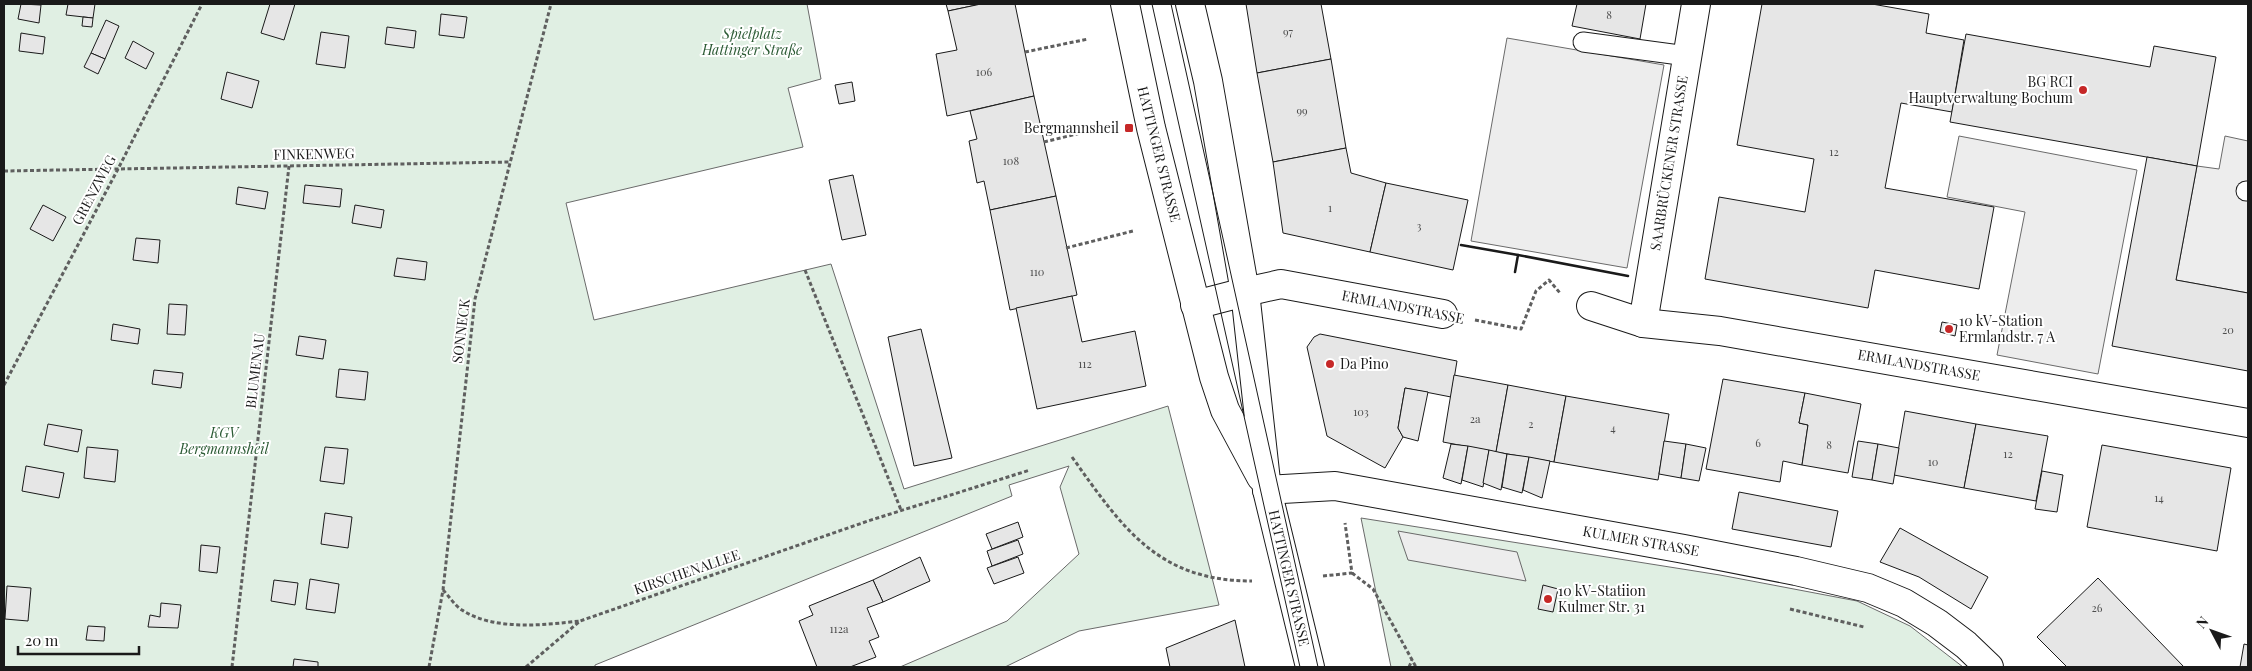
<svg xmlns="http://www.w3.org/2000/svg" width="2252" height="671" viewBox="0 0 2252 671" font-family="'Playfair Display',serif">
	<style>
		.green { fill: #e0efe3; stroke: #6a6a6a }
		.parking { fill: #ededed; stroke: #6a6a6a }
		.building { fill: #e6e6e6; stroke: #1a1a1a }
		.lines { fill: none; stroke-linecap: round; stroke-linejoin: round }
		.service-casing { stroke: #1a1a1a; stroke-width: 21 }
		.minor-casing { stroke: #1a1a1a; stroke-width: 30 }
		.secondary-casing { stroke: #1a1a1a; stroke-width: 30 }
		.path { stroke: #5f5f5f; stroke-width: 3; stroke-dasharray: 4 2.5; stroke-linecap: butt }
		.service { stroke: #fff; stroke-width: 19 }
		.minor { stroke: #fff; stroke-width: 28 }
		.secondary { stroke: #fff; stroke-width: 28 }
		.tram { stroke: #1a1a1a; stroke-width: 1 }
		.wall { stroke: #1a1a1a; stroke-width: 2.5 }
		.poi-dot { fill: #c62828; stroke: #fff; stroke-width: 2 }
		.labels { text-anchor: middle; stroke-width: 4; stroke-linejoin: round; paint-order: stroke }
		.number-label { font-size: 11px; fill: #4d4d4d }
		.park-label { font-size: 14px; font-style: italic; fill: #2b5a34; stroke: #fff }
		.poi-label { font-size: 14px; fill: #1a1a1a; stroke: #fff; text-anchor: start }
		.street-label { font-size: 14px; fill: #1a1a1a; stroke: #fff }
	</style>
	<rect width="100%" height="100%" fill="#fff"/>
	<g class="green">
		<polygon points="4,4 807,4 821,79 788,88 803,147 566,203 594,320 831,264 904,489 1168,406 1219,605 1079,631 1005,667 900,667 1007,621 1079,554 1060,487 1069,466 1009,485 1012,496 595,665 595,667 4,667"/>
		<polygon points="1361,518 1720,575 1857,601 1910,626 1963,667 1391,667"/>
	</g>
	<g class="parking">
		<polygon points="1507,38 1664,65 1627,268 1471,241"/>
		<polygon points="1959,136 2137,170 2098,374 1997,355 2025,212 1947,197"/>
		<polygon points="2225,136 2248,141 2248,293 2176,280 2197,166 2219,169"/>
		<polygon points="1398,531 1517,552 1526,581 1408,560"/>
	</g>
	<g class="building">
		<polygon points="21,4 41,5 39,23 18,19"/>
		<polygon points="68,4 95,4 93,18 66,15"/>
		<polygon points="270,4 295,4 284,40 261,33"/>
		<polygon points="946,4 981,4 948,11"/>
		<polygon points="981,4 1015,4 1034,96 947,116 936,54 957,50 948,11"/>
		<polygon points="1246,4 1321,4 1331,59 1257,73"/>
		<polygon points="1577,4 1646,4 1640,39 1572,26"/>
		<polygon points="1762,4 1872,4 1929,14 1926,33 1964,40 1952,112 1901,103 1885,188 1994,207 1979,289 1875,270 1868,308 1705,279 1719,197 1805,212 1814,159 1737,145"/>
		<polygon points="441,14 467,17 464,38 439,35"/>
		<polygon points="83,17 93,18 92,27 82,26"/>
		<polygon points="106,20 119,26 105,59 91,53"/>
		<polygon points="387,27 416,31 414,48 385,44"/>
		<polygon points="321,32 349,36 345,68 316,64"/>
		<polygon points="21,33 45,37 43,54 19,51"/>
		<polygon points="1966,34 2150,67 2154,46 2216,57 2197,166 1950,122"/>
		<polygon points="133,41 154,53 146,69 125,58"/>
		<polygon points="91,53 105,59 98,74 84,67"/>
		<polygon points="1331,59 1346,148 1273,162 1257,73"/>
		<polygon points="227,72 259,81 252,108 221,99"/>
		<polygon points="852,82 855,101 839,104 835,85"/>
		<polygon points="1034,96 1056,196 990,210 984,181 977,183 969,141 977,139 970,111"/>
		<polygon points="1346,148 1351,173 1386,183 1370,252 1283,233 1273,162"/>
		<polygon points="2147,157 2197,166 2176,280 2248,293 2248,371 2112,346"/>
		<polygon points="853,175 866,235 842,240 829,180"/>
		<polygon points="1386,183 1468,200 1453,270 1370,252"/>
		<polygon points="305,185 342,189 340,207 303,203"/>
		<polygon points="238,187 268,192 265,209 236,204"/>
		<polygon points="1056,196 1077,295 1010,310 990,210"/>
		<polygon points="43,205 66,217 53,241 30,229"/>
		<polygon points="355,205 384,210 381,228 352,223"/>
		<polygon points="136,238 160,240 158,263 133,260"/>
		<polygon points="397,258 427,262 425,280 394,276"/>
		<polygon points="1072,296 1082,342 1135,331 1146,386 1037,409 1016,308"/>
		<polygon points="169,304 187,305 185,335 167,334"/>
		<polygon points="1942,322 1957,325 1955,336 1940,332"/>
		<polygon points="113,324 140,329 138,344 111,340"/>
		<polygon points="921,329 952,458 914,466 888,337"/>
		<polygon points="1320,334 1457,361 1451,397 1405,388 1398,428 1403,437 1385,468 1327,436 1307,347 1314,337"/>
		<polygon points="299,336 326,340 323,359 296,355"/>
		<polygon points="339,369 368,372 365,400 336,397"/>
		<polygon points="154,370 183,373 181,388 152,384"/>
		<polygon points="1454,375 1508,385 1496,452 1443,442"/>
		<polygon points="1723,379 1805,393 1799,423 1808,425 1802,465 1783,461 1780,482 1706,469"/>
		<polygon points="1508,385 1566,396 1554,462 1496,452"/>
		<polygon points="1405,388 1428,392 1418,441 1403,437 1398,428"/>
		<polygon points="1805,393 1861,404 1848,473 1802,465 1808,425 1799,423"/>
		<polygon points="1566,396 1669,414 1658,480 1554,462"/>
		<polygon points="1905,411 1976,424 1964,488 1894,475"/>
		<polygon points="48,424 82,430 78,452 44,445"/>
		<polygon points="1976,424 2048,436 2036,501 1964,488"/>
		<polygon points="1664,441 1686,444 1681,478 1659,474"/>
		<polygon points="1858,441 1878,444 1872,480 1852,477"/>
		<polygon points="1451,444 1468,446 1461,484 1443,478"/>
		<polygon points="1686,444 1706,448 1699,481 1681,478"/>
		<polygon points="1878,444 1899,448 1893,484 1872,480"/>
		<polygon points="2102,445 2231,468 2217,551 2087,527"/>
		<polygon points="1468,446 1489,450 1483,487 1462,480"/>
		<polygon points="87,447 118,450 115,482 84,478"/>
		<polygon points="325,447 348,449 344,484 320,481"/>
		<polygon points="1489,450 1507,454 1501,490 1483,483"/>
		<polygon points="1507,454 1529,457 1522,493 1502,487"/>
		<polygon points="1529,457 1550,461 1542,498 1523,490"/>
		<polygon points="26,466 64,473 59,498 22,491"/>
		<polygon points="2042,471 2063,475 2057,512 2035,509"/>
		<polygon points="1739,492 1838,511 1831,547 1732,529"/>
		<polygon points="325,513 352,517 348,548 321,544"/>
		<polygon points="1018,522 1023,537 992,549 986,534"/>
		<polygon points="1900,528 1988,577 1971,609 1919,577 1880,562"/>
		<polygon points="1018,540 1023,554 992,566 987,551"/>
		<polygon points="201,545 220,547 217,573 199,571"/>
		<polygon points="920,557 930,581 883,602 873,580"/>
		<polygon points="1018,557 1024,573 994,584 987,568"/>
		<polygon points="2098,578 2184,667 2067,667 2037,637"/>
		<polygon points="310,579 339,584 335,613 306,609"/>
		<polygon points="274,580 298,583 295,605 271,601"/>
		<polygon points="873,580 883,602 867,608 879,637 869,641 876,657 850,667 817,667 799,621 813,615 809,606"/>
		<polygon points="1543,585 1558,589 1553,612 1538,609"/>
		<polygon points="7,586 31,588 28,621 5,619"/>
		<polygon points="161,603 181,605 178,628 148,627 150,615 160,617"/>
		<polygon points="1235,620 1245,667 1170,667 1166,648"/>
		<polygon points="88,626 105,627 104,641 86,640"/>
		<polygon points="2244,644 2248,645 2248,667 2240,667"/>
		<polygon points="294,659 318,662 318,667 293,667"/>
	</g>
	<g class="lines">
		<defs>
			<g id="service">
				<polyline points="1583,42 1687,56"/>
				<polyline points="2246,191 2248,191"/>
			</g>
			<g id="minor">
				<polyline points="1245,292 1281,284 1443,314"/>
				<polyline points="1591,306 1643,323 1720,331 2248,423"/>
				<polyline points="1643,323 1696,4"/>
				<polyline points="1267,490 1335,486 1684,549 1796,571 1868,588 1904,603 1937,623 1966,645 1989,667"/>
			</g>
			<g id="secondary">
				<polyline points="1125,4 1151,128 1214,377 1225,410 1261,477"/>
				<polyline points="1190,4 1208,81 1245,292 1267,490 1310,667"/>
				<polyline points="1195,305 1245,292"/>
			</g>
		</defs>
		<use href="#service" class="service-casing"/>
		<use href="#minor" class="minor-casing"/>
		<use href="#secondary" class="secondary-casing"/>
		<g class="path">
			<polyline points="1025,52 1088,39"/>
			<polyline points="1044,142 1109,126"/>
			<polyline points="4,171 510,162"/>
			<polyline points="1066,248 1133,231"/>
			<polyline points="805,270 901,510"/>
			<polyline points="1475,320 1521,329 1536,291 1549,280 1560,293"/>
			<polyline points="4,385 118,169 202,4"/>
			<path d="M1072,457C1122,527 1157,581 1252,581"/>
			<polyline points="1352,573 1373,589 1416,667"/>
			<polyline points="1323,576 1352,573 1345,523"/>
			<path d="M443,590C449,596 455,606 462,610C494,631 544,625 580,621"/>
			<polyline points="1790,609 1864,627"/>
			<polyline points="232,667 289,166"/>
			<polyline points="429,667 443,590 475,299 551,4"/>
			<polyline points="526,667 580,621 868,521 1030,470"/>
			<polyline points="1409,667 1412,660"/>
		</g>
		<use href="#service" class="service"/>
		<use href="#minor" class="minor"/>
		<use href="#secondary" class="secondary"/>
		<g class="tram">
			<polyline points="1152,4 1300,667"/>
			<polyline points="1171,4 1318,667"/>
		</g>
		<g class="wall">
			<polyline points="1461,245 1518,255 1515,272"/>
			<polyline points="1518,255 1628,276"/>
		</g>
	</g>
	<g class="poi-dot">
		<circle cx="2083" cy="90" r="5"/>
		<rect x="1124" y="123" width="10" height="10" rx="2.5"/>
		<circle cx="1949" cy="329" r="5"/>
		<circle cx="1330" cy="364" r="5"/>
		<circle cx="1548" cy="599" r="5"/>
	</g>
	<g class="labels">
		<g class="number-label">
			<text x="1609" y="19">8</text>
			<text x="1288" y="36">97</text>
			<text x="984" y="76">106</text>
			<text x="1302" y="115">99</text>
			<text x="1834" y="156">12</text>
			<text x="1011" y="165">108</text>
			<text x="1330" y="212">1</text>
			<text x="1419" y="230">3</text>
			<text x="1037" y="276">110</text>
			<text x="2228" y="334">20</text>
			<text x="1085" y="368">112</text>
			<text x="1361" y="416">103</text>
			<text x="1475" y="423">2a</text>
			<text x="1531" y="428">2</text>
			<text x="1613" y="432">4</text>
			<text x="1758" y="447">6</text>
			<text x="1829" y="449">8</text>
			<text x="2008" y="458">12</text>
			<text x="1933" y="466">10</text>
			<text x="2159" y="502">14</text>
			<text x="2097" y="612">26</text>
			<text x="839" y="633">112a</text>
		</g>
		<g class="park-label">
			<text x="752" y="39">Spielplatz<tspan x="752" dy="16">Hattinger Straße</tspan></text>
			<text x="224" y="438">KGV<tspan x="224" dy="16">Bergmannsheil</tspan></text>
		</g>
		<g class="poi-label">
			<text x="2073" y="87" text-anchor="end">BG RCI<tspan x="2073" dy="16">Hauptverwaltung Bochum</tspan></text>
			<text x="1119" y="133" text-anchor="end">Bergmannsheil</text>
			<text x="1959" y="326">10 kV-Station<tspan x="1959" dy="16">Ermlandstr. 7 A</tspan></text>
			<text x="1340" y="369">Da Pino</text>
			<text x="1558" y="596">10 kV-Statiion<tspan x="1558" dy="16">Kulmer Str. 31</tspan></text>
		</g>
		<g class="street-label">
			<text transform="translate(314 154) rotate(-1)" y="5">FINKENWEG</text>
			<text transform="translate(1159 154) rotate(76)" y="5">HATTINGER STRASSE</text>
			<text transform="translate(1669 163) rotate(-81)" y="5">SAARBRÜCKENER STRASSE</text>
			<text transform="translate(94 190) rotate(-62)" y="5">GRENZWEG</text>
			<text transform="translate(1403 307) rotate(11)" y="5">ERMLANDSTRASSE</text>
			<text transform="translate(461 331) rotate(-83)" y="5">SONNECK</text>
			<text transform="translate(1919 365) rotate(10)" y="5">ERMLANDSTRASSE</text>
			<text transform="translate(255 371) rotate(-83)" y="5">BLUMENAU</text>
			<text transform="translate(1641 541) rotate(10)" y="5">KULMER STRASSE</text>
			<text transform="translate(687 572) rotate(-19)" y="5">KIRSCHENALLEE</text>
			<text transform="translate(1289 578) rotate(77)" y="5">HATTINGER STRASSE</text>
		</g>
	</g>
	<rect width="2252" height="671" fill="none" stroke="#1a1a1a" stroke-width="10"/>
	<g transform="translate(2212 631) rotate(311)" stroke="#ffffff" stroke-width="4" paint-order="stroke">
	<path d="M0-4L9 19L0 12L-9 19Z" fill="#1a1a1a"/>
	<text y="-8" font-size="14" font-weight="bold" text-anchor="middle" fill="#1a1a1a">N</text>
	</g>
	<path d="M18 646v8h121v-8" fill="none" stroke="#1a1a1a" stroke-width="2.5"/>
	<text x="25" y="646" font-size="15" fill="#1a1a1a" stroke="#ffffff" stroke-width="4" paint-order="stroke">20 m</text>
</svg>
